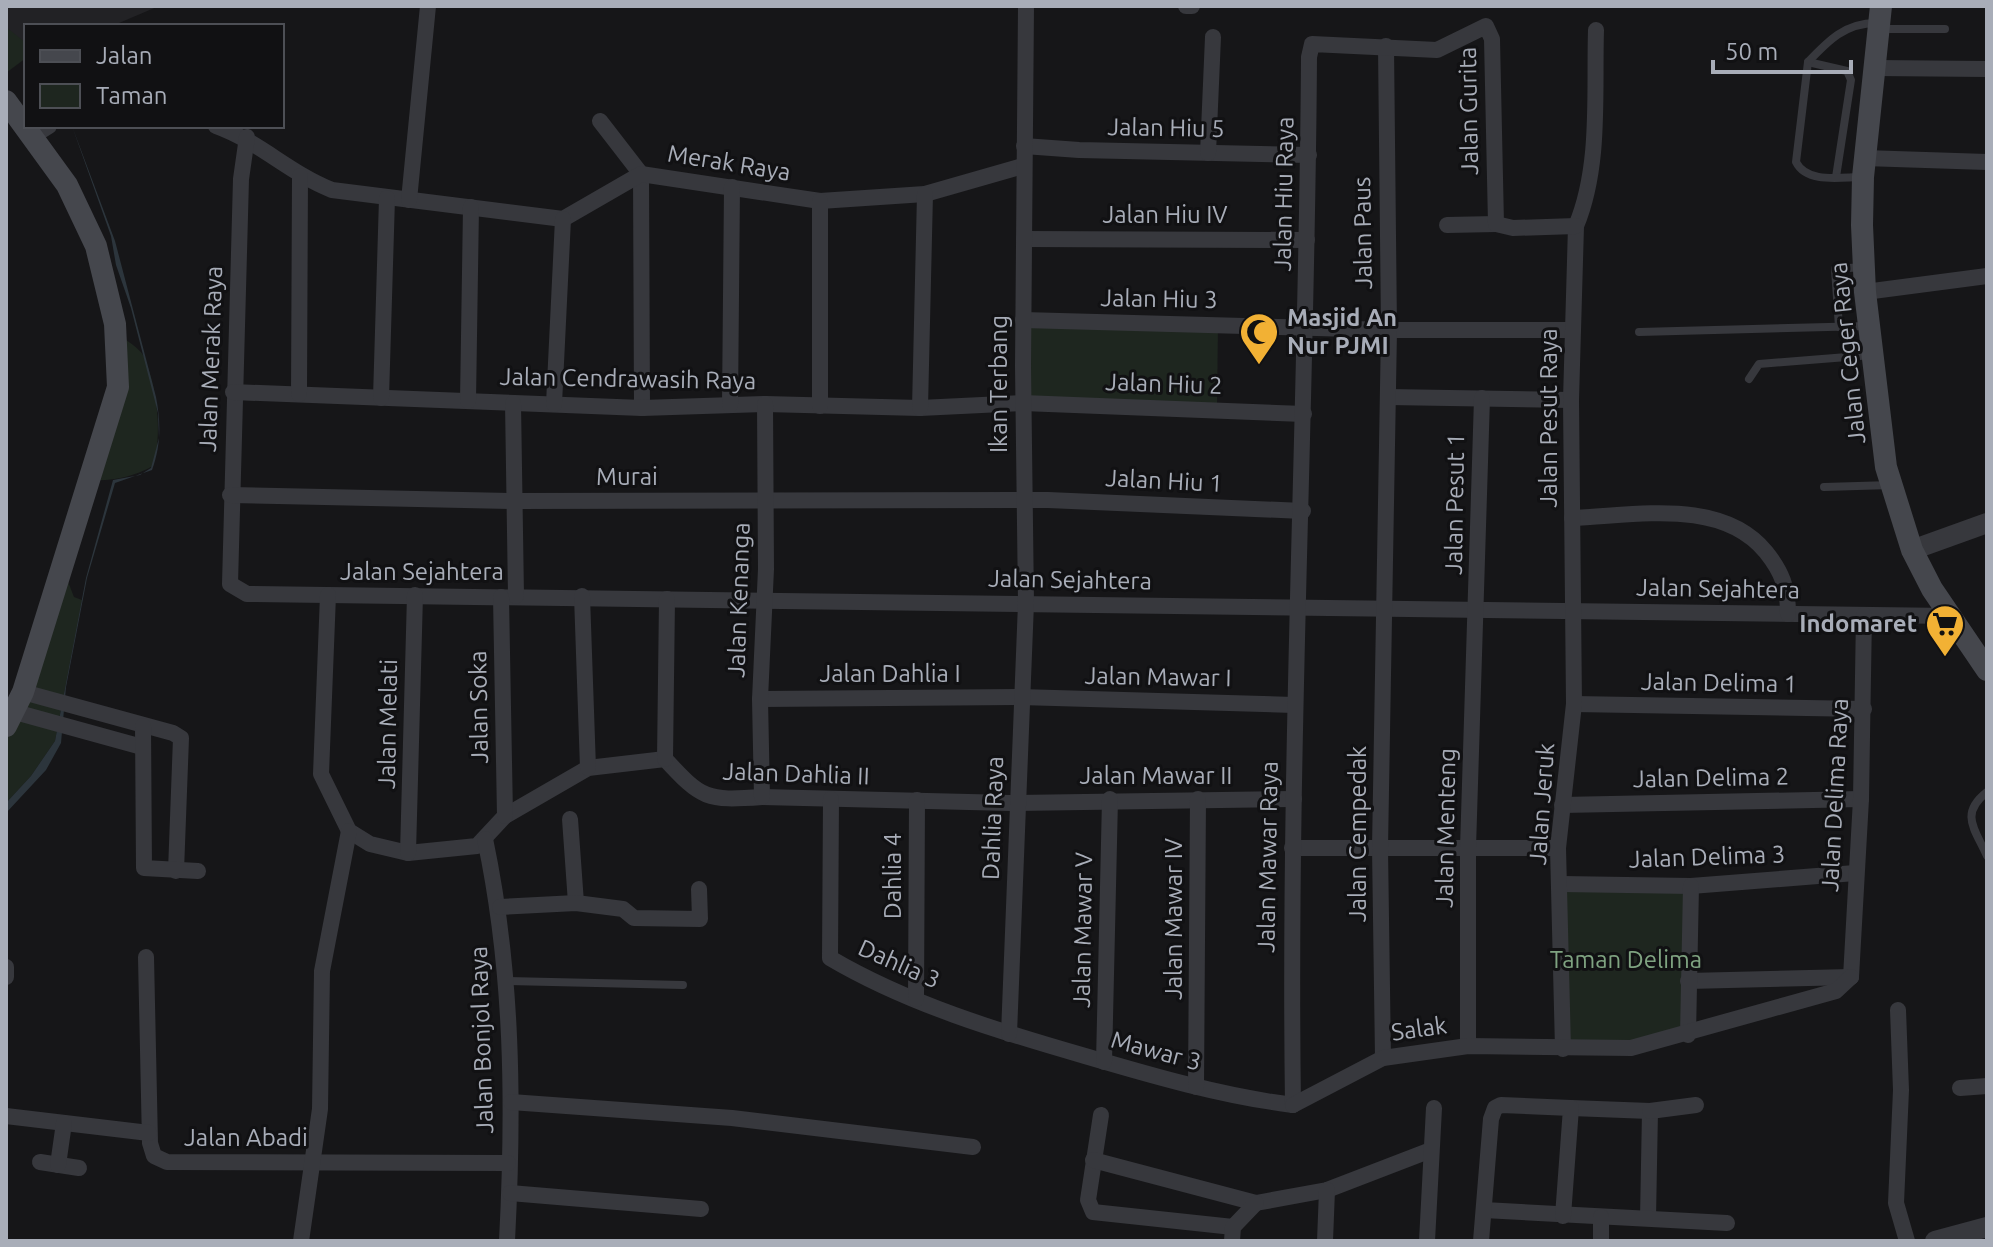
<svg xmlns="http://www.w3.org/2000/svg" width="1993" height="1247" viewBox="0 0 1993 1247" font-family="Ubuntu,sans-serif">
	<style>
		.built { fill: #222225 }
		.green { fill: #1e261f }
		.water { fill: #2c353c }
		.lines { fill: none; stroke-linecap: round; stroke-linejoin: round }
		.service { stroke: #37383d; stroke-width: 8 }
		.minor { stroke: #37383d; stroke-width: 16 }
		.tertiary { stroke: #37383d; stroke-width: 20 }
		.secondary { stroke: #45474d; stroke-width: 22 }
		.labels { text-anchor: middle; stroke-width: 6; stroke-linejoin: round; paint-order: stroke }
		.street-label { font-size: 24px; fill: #a8adb8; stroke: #111113 }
		.poi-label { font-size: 24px; font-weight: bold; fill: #a8adb8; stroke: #111113; text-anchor: start }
		.park-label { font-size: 24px; fill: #7fa381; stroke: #111113 }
	</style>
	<rect width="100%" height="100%" fill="#161618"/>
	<polygon class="built" points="6,6 159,6 112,26 26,26 26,55 6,39"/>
	<g class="green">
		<polygon points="6,27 26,43 26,58 6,73"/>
		<polygon points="1023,320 1218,324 1217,410 1023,403"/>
		<path d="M119,335C126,340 139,348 143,355C157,384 163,436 153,466C132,477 115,481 92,480Z"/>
		<polygon points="63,569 74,597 82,600 55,741 31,776 6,803 6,728"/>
		<polygon points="1562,884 1691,886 1688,1035 1563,1049"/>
	</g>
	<path class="water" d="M72,126L115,241L156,397C161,423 161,445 152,470L115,483L87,578L66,687L61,743L46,770L6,813V803L31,776L55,741L86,578L113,480L140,475L151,468L159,438L158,413L131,308L116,265L111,236Z"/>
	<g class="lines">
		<g class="service">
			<polyline points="1882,29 1945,29"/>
			<polyline points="1808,62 1847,71 1851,80 1836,177"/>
			<path d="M1862,177C1841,177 1807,184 1796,162L1808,62C1828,41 1845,23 1876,23"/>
			<polyline points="1839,327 1835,269 1863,267"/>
			<polyline points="1639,332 1868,326"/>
			<polyline points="1749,379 1759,364 1872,355"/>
			<polyline points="1824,487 1891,485"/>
			<path d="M1987,792C1959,814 1975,829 1987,856"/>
			<polyline points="508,981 683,985"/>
		</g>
		<g class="minor">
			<polyline points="1186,6 1192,6"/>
			<polyline points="1875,68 1987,69"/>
			<polyline points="600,121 641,174 642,408"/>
			<path d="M216,126C260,142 289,173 332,190L563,219L641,174L820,201L925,194L1023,166"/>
			<polyline points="33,136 49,126"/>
			<polyline points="247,137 241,179 230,584 247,594 1950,616"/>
			<polyline points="1024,146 1079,150 1309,155"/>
			<polyline points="1208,153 1213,37"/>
			<polyline points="1864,158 1987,162"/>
			<polyline points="409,200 428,6"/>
			<polyline points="1447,225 1496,224"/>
			<polyline points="1024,239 1307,240"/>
			<polyline points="1865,292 1987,276"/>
			<polyline points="1023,320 1389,330 1573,330"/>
			<polyline points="233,392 642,408 765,404 920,408 1023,403 1304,414"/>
			<polyline points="299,394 300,176"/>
			<polyline points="1388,397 1571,400"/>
			<polyline points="381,398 387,198"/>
			<polyline points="468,401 471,207"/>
			<polyline points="513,403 516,596"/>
			<polyline points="554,404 563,219"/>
			<polyline points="730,405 732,187"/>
			<polyline points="820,406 820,201"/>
			<polyline points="920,408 925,194"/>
			<polyline points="230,495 513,501 1048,500 1303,511"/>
			<path d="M1572,518C1635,516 1721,497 1766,552C1782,572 1788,588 1788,614"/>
			<polyline points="328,595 321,774 349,831 370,844 408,853 477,846 505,816 588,768 665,759"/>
			<polyline points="582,596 588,768"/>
			<polyline points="501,597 505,816"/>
			<polyline points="23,692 173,733 181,738 176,871"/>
			<polyline points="760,699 1020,697 1294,705"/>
			<polyline points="1574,704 1864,709"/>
			<polyline points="15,712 142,747"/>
			<polyline points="143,726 144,868 198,871"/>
			<path d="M665,759C702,799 706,801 762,797L1010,803L1294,799"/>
			<polyline points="665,759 667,599"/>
			<polyline points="762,797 760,699 766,569 765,404"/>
			<path d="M831,799L830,958C908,1004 998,1031 1085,1056C1153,1076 1222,1096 1293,1105"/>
			<polyline points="1562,805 1861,799"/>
			<polyline points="570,819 576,903"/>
			<path d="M485,839C513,972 514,1106 507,1241"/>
			<polyline points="1292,848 1558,848"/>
			<polyline points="408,853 415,595"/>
			<polyline points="1562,884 1691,886 1855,873"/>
			<polyline points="500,907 576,903 623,909 634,918 700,919 699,889"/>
			<polyline points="146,957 150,1143 154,1156 167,1162 508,1163"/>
			<polyline points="6,967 6,977"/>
			<polyline points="1851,977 1861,799 1864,615"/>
			<polyline points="1688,981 1851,977"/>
			<polyline points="916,999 917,800"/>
			<polyline points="1898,1010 1901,1090 1896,1203 1907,1241"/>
			<polyline points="1009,1034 1026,603 1023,366 1026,6"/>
			<polyline points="1688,1035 1691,886"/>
			<polyline points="1468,1046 1468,848 1482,398"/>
			<path d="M1563,1049L1558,848L1574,704L1571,400L1576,226C1601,166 1594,94 1596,30"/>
			<polyline points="1383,1058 1380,848 1389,330 1386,46"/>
			<polyline points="1104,1062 1110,799"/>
			<polyline points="1196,1087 1198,799"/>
			<polyline points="1960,1088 1987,1086"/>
			<polyline points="511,1102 732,1118 973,1147"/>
			<path d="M1293,1105C1288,756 1307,407 1309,57L1312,44L1437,50L1486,26L1492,39L1496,224L1513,228L1576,226"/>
			<polyline points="1293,1105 1383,1058 1468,1046 1631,1048 1836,991 1851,977"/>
			<polyline points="1571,1108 1650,1111 1648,1218"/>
			<polyline points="1650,1111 1696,1105"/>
			<polyline points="1101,1115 1088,1200 1093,1212 1233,1227"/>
			<polyline points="6,1116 149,1133"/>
			<polyline points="1093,1160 1256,1203 1327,1190 1431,1150"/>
			<polyline points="40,1162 79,1168"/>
			<polyline points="58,1165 64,1123"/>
			<polyline points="510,1193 701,1209"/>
			<polyline points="1484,1210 1727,1223"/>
			<polyline points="1601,1217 1601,1241"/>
			<polyline points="301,1241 320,1109 322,971 349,831"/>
			<polyline points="1232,1241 1233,1227 1256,1203"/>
			<polyline points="1325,1241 1327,1190"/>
			<polyline points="1427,1241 1434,1108"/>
			<polyline points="1481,1241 1491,1119 1495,1108 1501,1105 1571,1108 1563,1216"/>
		</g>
		<g class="tertiary">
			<polyline points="1912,550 1987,523"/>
			<polyline points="1935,1241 1987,1227"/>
		</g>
		<g class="secondary">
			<polyline points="1881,6 1863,177 1862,225 1865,292 1886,467 1912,550 1932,589 1987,670"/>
			<polyline points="6,101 67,185 96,246 115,324 118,387 23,692 6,726"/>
		</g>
	</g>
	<defs>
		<symbol id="mosque-pin" viewBox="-11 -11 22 30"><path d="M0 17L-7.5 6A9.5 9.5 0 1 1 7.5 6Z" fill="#f2b134" stroke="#111113"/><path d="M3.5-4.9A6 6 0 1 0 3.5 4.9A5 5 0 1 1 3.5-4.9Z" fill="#111"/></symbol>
		<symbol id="supermarket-pin" viewBox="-11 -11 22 30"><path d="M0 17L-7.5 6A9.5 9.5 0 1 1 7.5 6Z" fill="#f2b134" stroke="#111113"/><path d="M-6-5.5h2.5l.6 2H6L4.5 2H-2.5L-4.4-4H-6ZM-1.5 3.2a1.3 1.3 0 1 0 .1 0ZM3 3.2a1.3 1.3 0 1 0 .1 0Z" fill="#111"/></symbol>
	</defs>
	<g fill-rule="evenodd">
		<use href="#mosque-pin" x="1237" y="310" width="44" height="60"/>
		<use href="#supermarket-pin" x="1923" y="602" width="44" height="60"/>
	</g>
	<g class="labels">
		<g class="street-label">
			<text transform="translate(1469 111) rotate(-91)" y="8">Jalan Gurita</text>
			<text transform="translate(1166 128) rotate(1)" y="8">Jalan Hiu 5</text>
			<text transform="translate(729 163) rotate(9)" y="8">Merak Raya</text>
			<text transform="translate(1284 194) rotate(-89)" y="8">Jalan Hiu Raya</text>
			<text x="1165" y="223">Jalan Hiu IV</text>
			<text transform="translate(1363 233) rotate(-91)" y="8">Jalan Paus</text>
			<text transform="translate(1159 299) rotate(1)" y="8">Jalan Hiu 3</text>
			<text transform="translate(1848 353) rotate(-96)" y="8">Jalan Ceger Raya</text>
			<text transform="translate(211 359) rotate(-88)" y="8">Jalan Merak Raya</text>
			<text transform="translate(628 379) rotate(1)" y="8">Jalan Cendrawasih Raya</text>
			<text transform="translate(999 384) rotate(-90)" y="8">Ikan Terbang</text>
			<text transform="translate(1164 384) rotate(2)" y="8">Jalan Hiu 2</text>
			<text transform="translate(1549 418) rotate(-90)" y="8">Jalan Pesut Raya</text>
			<text x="627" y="485">Murai</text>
			<text transform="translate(1164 481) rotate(3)" y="8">Jalan Hiu 1</text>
			<text transform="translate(1455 504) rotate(-89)" y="8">Jalan Pesut 1</text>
			<text x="422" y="580">Jalan Sejahtera</text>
			<text transform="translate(1070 580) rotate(1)" y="8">Jalan Sejahtera</text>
			<text transform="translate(1718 589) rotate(1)" y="8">Jalan Sejahtera</text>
			<text transform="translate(739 600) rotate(-88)" y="8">Jalan Kenanga</text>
			<text x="890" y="682">Jalan Dahlia I</text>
			<text transform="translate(1158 677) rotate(1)" y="8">Jalan Mawar I</text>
			<text transform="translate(1719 683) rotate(1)" y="8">Jalan Delima 1</text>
			<text transform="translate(479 707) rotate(-91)" y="8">Jalan Soka</text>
			<text transform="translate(388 724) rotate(-89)" y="8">Jalan Melati</text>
			<text transform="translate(796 774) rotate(2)" y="8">Jalan Dahlia II</text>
			<text x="1156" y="784">Jalan Mawar II</text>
			<text transform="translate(1711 778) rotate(-1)" y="8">Jalan Delima 2</text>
			<text transform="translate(1835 795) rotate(-87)" y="8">Jalan Delima Raya</text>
			<text transform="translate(1542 804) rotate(-86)" y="8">Jalan Jeruk</text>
			<text transform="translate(993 818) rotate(-88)" y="8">Dahlia Raya</text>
			<text transform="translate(1446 828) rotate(-89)" y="8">Jalan Menteng</text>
			<text transform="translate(1358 834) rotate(-90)" y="8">Jalan Cempedak</text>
			<text transform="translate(1268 857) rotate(-89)" y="8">Jalan Mawar Raya</text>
			<text transform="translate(1707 857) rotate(-2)" y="8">Jalan Delima 3</text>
			<text transform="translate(893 876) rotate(-90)" y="8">Dahlia 4</text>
			<text transform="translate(1174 919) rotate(-90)" y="8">Jalan Mawar IV</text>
			<text transform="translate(1083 930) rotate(-89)" y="8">Jalan Mawar V</text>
			<text transform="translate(899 964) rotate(24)" y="8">Dahlia 3</text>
			<text transform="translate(1419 1029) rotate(-8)" y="8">Salak</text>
			<text transform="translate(482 1040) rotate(-92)" y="8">Jalan Bonjol Raya</text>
			<text transform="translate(1156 1051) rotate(15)" y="8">Mawar 3</text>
			<text x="246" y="1146">Jalan Abadi</text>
		</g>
		<g class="poi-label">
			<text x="1287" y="326">Masjid An<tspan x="1287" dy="28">Nur PJMI</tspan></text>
			<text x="1917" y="632" text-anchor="end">Indomaret</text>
		</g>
		<g class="park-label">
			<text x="1626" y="968">Taman Delima</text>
		</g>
	</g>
	<rect width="1993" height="1247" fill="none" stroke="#a8adb8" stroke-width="16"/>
	<rect x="24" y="24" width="260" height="104" fill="#111113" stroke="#4d4f55" stroke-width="2"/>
	<rect x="40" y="50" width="40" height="12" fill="#45474d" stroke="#4d4f55" stroke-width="2"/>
	<text x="96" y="64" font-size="24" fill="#a8adb8">Jalan</text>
	<rect x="40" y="84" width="40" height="24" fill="#1e261f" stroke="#4d4f55" stroke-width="2"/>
	<text x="96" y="104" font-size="24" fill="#a8adb8">Taman</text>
	<path d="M1713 60v12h138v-12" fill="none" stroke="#a8adb8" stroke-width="4"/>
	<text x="1725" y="60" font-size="24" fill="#a8adb8" stroke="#111113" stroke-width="6" paint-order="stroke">50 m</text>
</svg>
